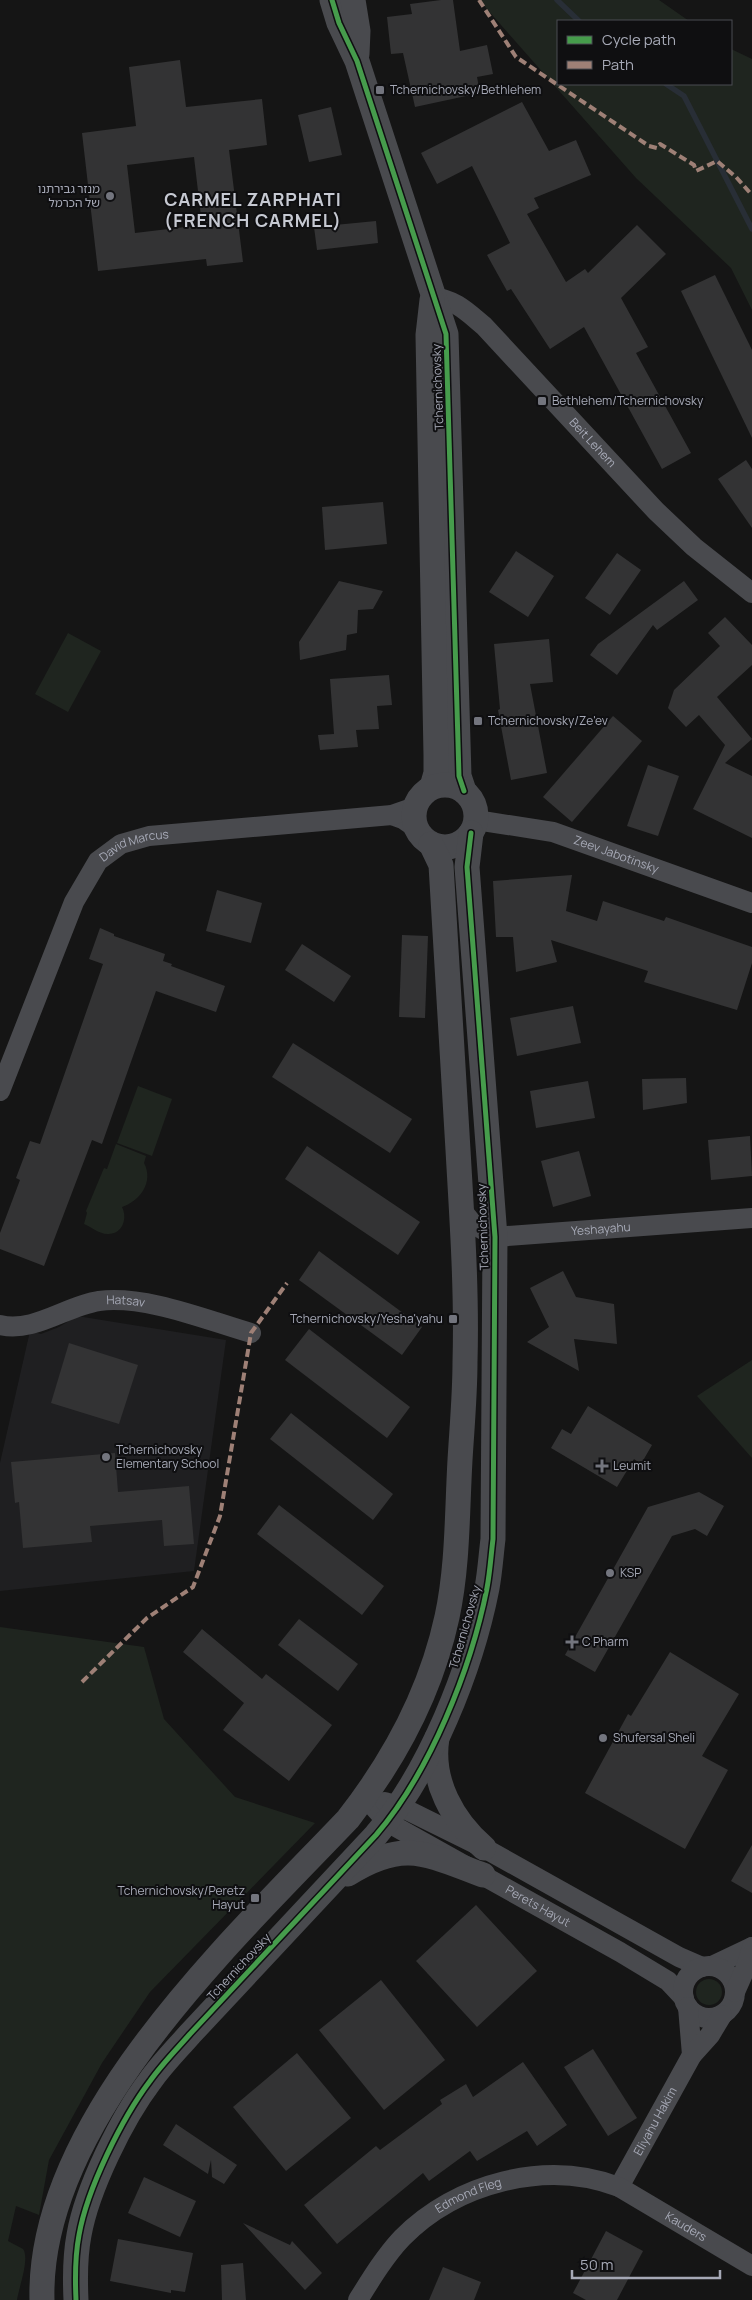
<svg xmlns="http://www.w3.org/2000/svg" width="752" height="2300" viewBox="0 0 752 2300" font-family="Manrope,'Noto Sans Hebrew',sans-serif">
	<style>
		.built { fill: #1f1f21 }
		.green { fill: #1f251f }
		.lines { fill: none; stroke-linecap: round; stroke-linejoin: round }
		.stream { stroke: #282e36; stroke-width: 5.5 }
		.building { fill: #333334; fill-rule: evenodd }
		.minor { stroke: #494a4e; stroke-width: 20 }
		.tertiary { stroke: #494a4e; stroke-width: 25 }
		.quiet { stroke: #9e8076; stroke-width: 4; stroke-dasharray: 8 4; stroke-linecap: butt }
		.cycleway-casing { stroke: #0f0f11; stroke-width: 8 }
		.cycleway { stroke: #469c4c; stroke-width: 5 }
		.poi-dot { fill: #73757e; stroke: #0f0f11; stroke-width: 2 }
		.labels { text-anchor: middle; stroke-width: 4; stroke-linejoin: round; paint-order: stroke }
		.poi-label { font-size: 12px; fill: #a6a9b6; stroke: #0f0f11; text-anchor: start }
		.street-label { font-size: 12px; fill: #a6a9b6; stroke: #0f0f11 }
		.district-label { font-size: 18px; font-weight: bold; letter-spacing: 1px; fill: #c6c9d2; stroke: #0f0f11 }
	</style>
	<rect width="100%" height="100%" fill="#151515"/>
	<polygon class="built" points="77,1316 226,1340 194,1571 0,1591 0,1463 30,1331 41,1334 59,1327"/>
	<g class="green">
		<polygon points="479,0 659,0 689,21 558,21 558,84 731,84 731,49 752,59 752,310 731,268 636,178"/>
		<polygon points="68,633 101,651 68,712 35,694"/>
		<polygon points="138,1086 172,1099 152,1156 117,1143"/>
		<path d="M116,1144L146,1156L144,1163C154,1182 140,1201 122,1207C128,1219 122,1235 107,1234C100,1234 91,1227 84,1224L87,1213L86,1211L104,1168L107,1169Z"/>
		<polygon points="752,1360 752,1458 697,1396"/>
		<path d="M0,1627L144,1647L164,1719L235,1797L315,1823L150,1992L102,2063L49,2160L39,2215L16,2206L8,2241L23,2249C30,2258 19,2287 17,2300H0Z"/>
		<circle cx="709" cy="1992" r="13"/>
	</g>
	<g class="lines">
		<g class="stream">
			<polyline points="557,0 579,21"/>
			<polyline points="666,84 684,96 752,229"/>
		</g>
	</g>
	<g class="building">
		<polygon points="441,0 453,0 460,51 487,45 493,74 477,77 480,93 415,107 403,53 391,54 387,17 412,14 410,4"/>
		<path d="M180,60L186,107L262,99L267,145L229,150L243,262L207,266L206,259L98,271L82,133L136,126L129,67ZM194,157L202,225L135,233L127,165Z"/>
		<polygon points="522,102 549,151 576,140 591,175 534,198 539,208 527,214 566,282 585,269 588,273 637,225 666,254 621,298 648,347 636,353 691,453 662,469 584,327 550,349 511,289 507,291 487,255 510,243 472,166 437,184 421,153"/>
		<polygon points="331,107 342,155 309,162 298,115"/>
		<polygon points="376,221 378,243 317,250 314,227"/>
		<polygon points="715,275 752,350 752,438 681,291"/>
		<polygon points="746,460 752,469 752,528 718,479"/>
		<polygon points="383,502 387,544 325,550 322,507"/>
		<polygon points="516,551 554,576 528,617 489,592"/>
		<polygon points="617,553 641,570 610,615 585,598"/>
		<polygon points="339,581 383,591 373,609 358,610 357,633 347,635 346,650 300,660 299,642"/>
		<polygon points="684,581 698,600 657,630 653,625 617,675 590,655 598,644"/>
		<polygon points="725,617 752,645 752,665 717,697 752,739 725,763 752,776 752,838 693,809 725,745 699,715 686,727 668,708 674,690 720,646 708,633"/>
		<polygon points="549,639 553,682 530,684 547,773 511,780 498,710 500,709 494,644"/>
		<polygon points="389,675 392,705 377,706 379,729 356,730 358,747 320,750 318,735 334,734 330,679"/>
		<polygon points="613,716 642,741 572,822 543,797"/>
		<polygon points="648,765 679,776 658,836 627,826"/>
		<polygon points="572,875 566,911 597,921 603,901 664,921 666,917 752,947 752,963 737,1010 644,982 648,971 551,940 557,962 516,972 513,937 496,937 493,881"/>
		<polygon points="217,890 262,903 251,943 206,931"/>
		<polygon points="100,928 114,934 114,936 165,954 163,961 172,964 171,966 225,986 216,1012 156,991 102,1144 92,1140 44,1266 0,1249 0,1233 20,1180 16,1178 30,1141 40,1144 103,964 89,959"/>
		<polygon points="402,935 428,936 425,1018 399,1017"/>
		<polygon points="302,944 351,976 334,1002 285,970"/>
		<polygon points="573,1006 581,1043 517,1056 510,1018"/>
		<polygon points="293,1043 412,1119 390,1153 272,1077"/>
		<polygon points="686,1078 687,1103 643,1110 642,1079"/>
		<polygon points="588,1081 595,1118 536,1128 530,1091"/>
		<polygon points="750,1136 752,1176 711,1180 708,1140"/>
		<polygon points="307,1146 420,1222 398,1255 285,1179"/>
		<polygon points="579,1151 591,1196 553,1207 541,1161"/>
		<polygon points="319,1251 422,1327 402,1355 299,1280"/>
		<polygon points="563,1271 576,1297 614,1304 617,1344 574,1339 579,1371 527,1342 549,1327 530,1288"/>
		<polygon points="309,1329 410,1407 387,1438 285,1360"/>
		<polygon points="69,1343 138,1365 119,1424 51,1403"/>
		<polygon points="588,1406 652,1445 641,1464 634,1459 617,1487 551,1448 562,1429 571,1434"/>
		<polygon points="291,1413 393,1494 373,1520 270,1439"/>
		<polygon points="115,1453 118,1492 189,1486 194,1544 164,1546 162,1520 90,1526 92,1542 23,1548 19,1502 15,1503 11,1462"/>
		<polygon points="699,1492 724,1506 707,1536 695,1529 672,1536 595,1672 565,1655 648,1507"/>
		<polygon points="279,1505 384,1586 362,1615 257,1534"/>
		<polygon points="299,1619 358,1664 338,1691 278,1645"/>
		<polygon points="202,1629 262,1679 266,1674 332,1725 289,1781 223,1730 244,1703 183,1652"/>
		<polygon points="670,1652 739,1694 702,1756 728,1770 685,1849 585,1793 628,1714 631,1716"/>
		<polygon points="752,1845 752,1893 731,1881"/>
		<polygon points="476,1905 537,1971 477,2027 416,1961"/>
		<polygon points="381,1980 445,2060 384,2110 319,2030"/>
		<polygon points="593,2049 637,2118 608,2136 564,2067"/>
		<polygon points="297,2053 351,2118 286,2171 233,2107"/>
		<polygon points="523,2062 567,2125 537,2146 527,2131 477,2161 470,2151 429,2181 423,2173 337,2244 304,2205 376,2146 380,2150 442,2104 440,2100 466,2084 473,2097"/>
		<polygon points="176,2124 237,2165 224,2184 212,2177 211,2160 208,2174 163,2145"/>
		<polygon points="144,2177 196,2201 180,2237 128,2213"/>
		<polygon points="243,2223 290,2245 292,2241 322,2273 305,2290"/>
		<polygon points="606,2231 643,2251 617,2300 586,2300 573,2293"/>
		<polygon points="118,2239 193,2253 185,2292 171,2290 171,2293 110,2281"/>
		<polygon points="243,2263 246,2300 222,2300 221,2265"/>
		<polygon points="443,2267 481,2282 474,2300 429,2300"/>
	</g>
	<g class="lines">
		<g class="minor">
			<path id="s1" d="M432,297C456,300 466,311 484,326L656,511L694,547L752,593"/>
			<polyline points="392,815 403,819 416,828"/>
			<path id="s2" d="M476,820L553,832L752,903"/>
			<path id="s3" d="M0,1091L74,902L98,861L121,844L149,836L392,815L415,807"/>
			<path id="s4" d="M461,1209L473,1224L495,1237L752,1218"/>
			<path id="s5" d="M0,1325C34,1333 66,1306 99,1301C146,1295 206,1320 251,1333"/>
			<path id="s6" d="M365,1797L387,1822L620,1952L668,1981L684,1998"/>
			<polyline points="385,1802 399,1806 484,1848 679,1957 702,1967"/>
			<polyline points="712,1966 752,1947"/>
			<circle cx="709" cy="1992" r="26"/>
			<polyline points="735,1992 746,1967 752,1947"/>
			<polyline points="688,2007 692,2055"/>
			<path id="s7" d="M619,2187L692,2055L710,2035L722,2015"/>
			<path id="s8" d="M358,2300C371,2279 385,2256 402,2238C456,2183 546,2159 619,2187L752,2266"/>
		</g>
		<g class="tertiary">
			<polyline points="332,0 339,23 357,61 446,334 459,776 464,791"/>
			<polyline points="353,0 358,31 357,54"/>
			<polyline points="432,300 428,335 436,755 436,773 432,787"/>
			<circle cx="445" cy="816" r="31"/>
			<path d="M437,1738C430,1781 453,1821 484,1848"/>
			<path d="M348,1874C404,1839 426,1854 483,1875"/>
			<path d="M42,2300C37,2121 233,1940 348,1819C394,1760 431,1691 447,1617C458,1566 457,1512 460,1460C462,1427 465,1394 465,1362C467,1291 462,1220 458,1150C452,1055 446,960 441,865L431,844"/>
			<path d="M76,2300C75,2279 75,2256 79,2235C87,2189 122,2118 150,2081C162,2064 176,2050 190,2034L376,1835C430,1772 471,1669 487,1588C490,1572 491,1555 493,1539L495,1237L467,867L471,833"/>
		</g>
		<g class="quiet">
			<polyline points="479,0 516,57 649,146 657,148 660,144 694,165 696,171 717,161 736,177 752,195"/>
			<polyline points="82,1682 147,1618 193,1587 220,1516 251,1333 287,1283"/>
		</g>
		<defs>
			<g id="cycleway">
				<polyline points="332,0 339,23 357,61 446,334 459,776 464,791"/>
				<path d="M76,2300C75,2279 75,2256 79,2235C87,2189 122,2118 150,2081C162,2064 176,2050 190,2034L376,1835C430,1772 471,1669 487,1588C490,1572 491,1555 493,1539L495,1237L467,867L471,833"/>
			</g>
		</defs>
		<use href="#cycleway" class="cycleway-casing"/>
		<use href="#cycleway" class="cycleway"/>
	</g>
	<g class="poi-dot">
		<rect x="375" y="85" width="10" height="10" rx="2.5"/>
		<circle cx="110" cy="196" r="5"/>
		<rect x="537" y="396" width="10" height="10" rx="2.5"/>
		<rect x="473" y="716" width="10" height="10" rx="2.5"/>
		<rect x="448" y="1314" width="10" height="10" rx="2.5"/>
		<circle cx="106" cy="1457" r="5"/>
		<path d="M599.5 1458.5h5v5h5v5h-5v5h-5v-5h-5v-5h5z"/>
		<circle cx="610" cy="1573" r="5"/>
		<path d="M569.5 1634.5h5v5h5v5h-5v5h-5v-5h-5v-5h5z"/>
		<circle cx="603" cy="1738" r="5"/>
		<rect x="250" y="1893" width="10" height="10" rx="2.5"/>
	</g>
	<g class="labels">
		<g class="poi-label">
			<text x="390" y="94">Tchernichovsky/Bethlehem</text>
			<text x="100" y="193" text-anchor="end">מנזר גבירתנו<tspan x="100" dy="14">של הכרמל</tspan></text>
			<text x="552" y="405">Bethlehem/Tchernichovsky</text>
			<text x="488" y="725">Tchernichovsky/Ze'ev</text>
			<text x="443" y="1323" text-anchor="end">Tchernichovsky/Yesha'yahu</text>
			<text x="116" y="1454">Tchernichovsky<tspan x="116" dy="14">Elementary School</tspan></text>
			<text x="613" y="1470">Leumit</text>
			<text x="620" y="1577">KSP</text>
			<text x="582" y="1646">C Pharm</text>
			<text x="613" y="1742">Shufersal Sheli</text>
			<text x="245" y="1895" text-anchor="end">Tchernichovsky/Peretz<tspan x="245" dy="14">Hayut</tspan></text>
		</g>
		<g class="street-label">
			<text transform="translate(438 387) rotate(-92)" y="4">Tchernichovsky</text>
			<text dy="4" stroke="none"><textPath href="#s1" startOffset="220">Beit Lehem</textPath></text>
			<text dy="4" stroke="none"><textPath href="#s3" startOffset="291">David Marcus</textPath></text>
			<text dy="4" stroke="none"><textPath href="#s2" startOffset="145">Zeev Jabotinsky</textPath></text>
			<text transform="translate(483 1227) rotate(-92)" y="4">Tchernichovsky</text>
			<text dy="4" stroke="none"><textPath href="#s4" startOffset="151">Yeshayahu</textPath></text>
			<text dy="4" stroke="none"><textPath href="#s5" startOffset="130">Hatsav</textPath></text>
			<text transform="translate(465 1627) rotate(-74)" y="4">Tchernichovsky</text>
			<text dy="4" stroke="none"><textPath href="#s6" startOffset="206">Perets Hayut</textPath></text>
			<text transform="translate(239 1967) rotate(-47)" y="4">Tchernichovsky</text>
			<text dy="4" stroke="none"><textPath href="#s7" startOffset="75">Eliyahu Hakim</textPath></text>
			<text dy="4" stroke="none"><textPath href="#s8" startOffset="156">Edmond Fleg</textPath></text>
			<text dy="4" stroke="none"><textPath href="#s8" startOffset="389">Kauders</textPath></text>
		</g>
		<g class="district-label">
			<text x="253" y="206">CARMEL ZARPHATI<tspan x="253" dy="21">(FRENCH CARMEL)</tspan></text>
		</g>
	</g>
	<rect x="557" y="20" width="175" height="65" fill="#0f0f11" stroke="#4b4d53"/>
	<rect x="567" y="36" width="25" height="8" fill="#469c4c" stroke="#4b4d53"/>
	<text x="602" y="45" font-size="15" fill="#a6a9b6">Cycle path</text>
	<rect x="567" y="61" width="25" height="8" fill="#9e8076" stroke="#4b4d53"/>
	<text x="602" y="70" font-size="15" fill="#a6a9b6">Path</text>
	<path d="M572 2270v8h148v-8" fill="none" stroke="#a6a9b6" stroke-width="2.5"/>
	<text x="580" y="2270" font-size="15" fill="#a6a9b6" stroke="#0f0f11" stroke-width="4" paint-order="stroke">50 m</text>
</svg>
